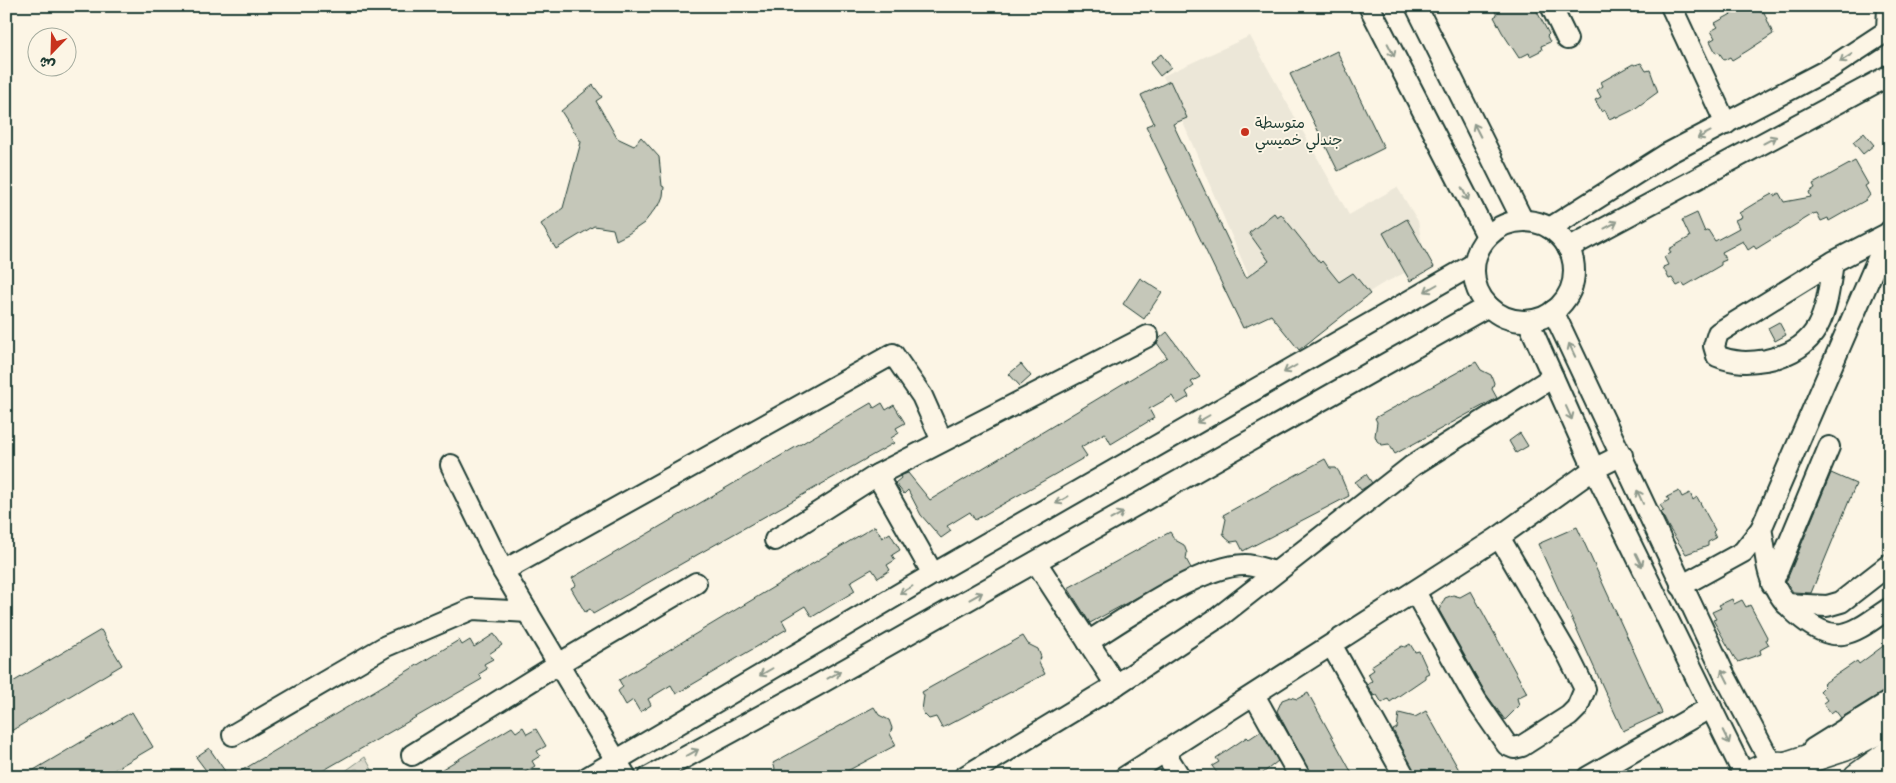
<svg xmlns="http://www.w3.org/2000/svg" width="1896" height="783" viewBox="0 0 1896 783" font-family="Delius,'Playpen Sans Arabic',sans-serif">
	<style>
		.built { fill: #ece7d8 }
		.park { fill: url(#park-crowns); stroke: #7e8c80 }
		.building { fill: #c5c7b9; stroke: #1f3d34 }
		.lines { fill: none; stroke-linecap: round; stroke-linejoin: round }
		.minor-casing { stroke: #1f3d34; stroke-width: 24 }
		.highway-casing { stroke: #1f3d34; stroke-width: 31 }
		.minor { stroke: #fcf5e5; stroke-width: 20 }
		.highway { stroke: #fcf5e5; stroke-width: 28 }
		.oneway { stroke: #8e998c }
		.poi-dot { fill: #c8321e; stroke: #fcf5e5; stroke-width: 2 }
		.labels { text-anchor: middle; stroke-width: 4; stroke-linejoin: round; paint-order: stroke }
		.poi-label { font-size: 15px; fill: #1f3d34; stroke: #fcf5e5; text-anchor: start }
	</style>
	<defs>
		<pattern id="park-crowns" width="20" height="18" patternUnits="userSpaceOnUse" patternTransform="scale(1.25)"><rect width="20" height="18" fill="#dcdacc"/><path d="M2 6a3 3 0 1 1 6 0M12 15a3 3 0 1 1 6 0" fill="none" stroke="#bcbcb0"/></pattern>
	</defs>
	<rect width="100%" height="100%" fill="#fcf5e5"/>
	<filter id="ink" filterUnits="userSpaceOnUse"><feTurbulence type="fractalNoise" baseFrequency=".02" numOctaves="2"/><feDisplacementMap in="SourceGraphic" scale="10" xChannelSelector="R" yChannelSelector="G"/><feConvolveMatrix kernelMatrix="1 2 1 2 8 2 1 2 1" color-interpolation-filters="sRGB"/></filter>
	<g filter="url(#ink)">
		<polygon class="built" points="1250,36 1349,215 1397,187 1418,221 1425,263 1382,284 1307,331 1266,316 1163,76"/>
		<polygon class="park" points="365,757 376,777 337,777"/>
		<g class="building">
			<polygon points="1492,6 1534,6 1549,34 1547,36 1550,42 1541,46 1542,50 1530,56 1529,53 1519,58 1502,32 1494,17 1497,15"/>
			<polygon points="1746,6 1757,6 1760,12 1764,12 1773,34 1747,51 1732,60 1730,57 1724,60 1719,52 1716,53 1710,41 1715,38 1711,31 1718,27 1715,23"/>
			<polygon points="1337,51 1384,148 1338,171 1290,74"/>
			<polygon points="1161,54 1171,67 1160,76 1150,63"/>
			<polygon points="1641,63 1646,71 1650,70 1658,92 1633,110 1617,118 1616,116 1609,119 1605,110 1602,112 1595,100 1601,97 1597,90 1603,86 1601,82 1633,64 1635,65"/>
			<polygon points="1170,81 1187,118 1173,124 1246,278 1269,261 1249,233 1274,213 1277,217 1281,214 1320,263 1322,261 1339,282 1353,273 1370,294 1299,350 1271,315 1243,328 1146,126 1154,123 1141,95"/>
			<polygon points="593,85 602,97 596,101 617,138 634,146 641,137 659,157 662,186 664,187 663,196 659,206 658,205 644,223 628,234 616,240 613,229 594,226 556,249 541,224 563,208 581,142 561,111"/>
			<polygon points="1864,133 1874,145 1863,154 1853,142"/>
			<polygon points="1855,161 1868,184 1865,186 1870,195 1866,200 1829,221 1828,218 1821,221 1817,213 1813,214 1756,249 1754,246 1748,250 1743,241 1722,252 1726,260 1721,262 1721,265 1685,286 1683,283 1677,286 1672,278 1669,279 1663,267 1668,265 1664,257 1671,253 1669,249 1690,237 1682,220 1697,213 1705,232 1708,230 1715,241 1739,228 1735,220 1742,217 1739,213 1757,202 1772,194 1774,196 1779,193 1784,202 1811,197 1809,192 1815,188 1813,184"/>
			<polygon points="1407,219 1434,267 1410,281 1383,233"/>
			<polygon points="1140,278 1162,292 1144,319 1123,304"/>
			<polygon points="1779,322 1786,335 1775,341 1768,328"/>
			<polygon points="1167,332 1200,377 1191,382 1194,386 1186,392 1189,397 1177,404 1172,396 1149,409 1154,418 1111,444 1105,433 1081,447 1087,456 975,520 970,512 947,526 951,531 941,538 921,515 908,490 904,494 895,483 901,478 900,476 908,473 930,500 1167,357 1157,343 1160,338"/>
			<polygon points="1476,362 1481,370 1491,375 1494,383 1492,389 1497,398 1395,454 1389,444 1382,445 1377,441 1375,436 1377,422 1375,418"/>
			<polygon points="1021,364 1031,376 1020,386 1009,374"/>
			<polygon points="871,403 874,408 882,403 886,410 894,405 905,423 896,428 899,433 891,438 894,443 593,614 590,609 585,612 571,588 576,585 572,578"/>
			<polygon points="1520,433 1528,446 1516,453 1509,441"/>
			<polygon points="1325,459 1330,468 1336,468 1339,472 1349,496 1243,551 1238,541 1231,542 1226,538 1223,533 1226,519 1223,515"/>
			<polygon points="1831,473 1856,484 1811,593 1793,592 1786,582"/>
			<polygon points="1366,474 1372,483 1361,490 1355,482"/>
			<polygon points="1679,491 1682,497 1690,493 1693,500 1697,497 1715,530 1713,532 1716,538 1708,542 1708,546 1686,554 1669,528 1661,512 1664,511 1660,505 1669,500 1667,497"/>
			<polygon points="875,526 882,538 890,533 900,550 892,555 895,560 887,565 890,570 878,578 872,569 850,582 855,591 812,617 805,606 782,620 787,629 676,694 671,685 648,699 651,705 640,712 633,700 626,705 618,691 623,687 619,680"/>
			<polygon points="1577,527 1662,713 1623,731 1538,544"/>
			<polygon points="1170,532 1175,540 1184,545 1187,553 1186,559 1191,568 1090,623 1068,588"/>
			<polygon points="1471,591 1527,693 1517,698 1519,706 1505,720 1486,694 1439,610 1445,598 1453,595 1460,597"/>
			<polygon points="1732,599 1734,604 1742,600 1746,607 1750,605 1767,637 1766,640 1769,645 1760,650 1761,654 1738,662 1734,657 1713,620 1716,619 1712,612 1721,608 1719,605"/>
			<polygon points="101,630 122,665 6,734 6,686"/>
			<polygon points="494,634 502,645 489,654 493,659 484,664 487,669 479,674 482,679 312,777 231,777 459,640 462,645 470,640 474,647"/>
			<polygon points="1023,636 1028,644 1038,649 1041,657 1039,663 1045,674 942,728 936,717 929,719 924,714 922,710 924,696 922,692"/>
			<polygon points="1890,641 1890,688 1841,718 1835,710 1831,713 1823,703 1827,700 1820,691 1825,686 1823,684 1857,661 1859,664"/>
			<polygon points="1410,644 1415,652 1419,651 1429,673 1425,675 1425,678 1390,702 1388,699 1382,703 1377,695 1374,696 1367,685 1372,681 1368,674 1374,670 1371,666 1402,646 1405,647"/>
			<polygon points="1308,693 1354,777 1312,777 1277,711 1282,700 1290,697 1297,699"/>
			<polygon points="874,707 879,715 889,720 892,728 890,734 896,745 836,777 773,777 775,768 773,763"/>
			<polygon points="1426,711 1463,777 1417,777 1393,730 1397,728 1399,713 1415,717"/>
			<polygon points="132,712 153,747 102,777 22,777"/>
			<polygon points="512,727 516,732 523,727 527,734 536,729 546,746 537,751 540,756 532,761 535,766 517,777 429,777"/>
			<polygon points="1261,731 1278,761 1258,777 1220,777 1212,766 1219,762 1216,758 1247,737 1249,739"/>
			<polygon points="209,748 229,777 211,777 196,757"/>
		</g>
		<g class="lines">
			<defs>
				<g id="minor">
					<polyline points="1369,6 1487,236"/>
					<polyline points="1416,6 1523,221"/>
					<polyline points="1551,6 1567,39"/>
					<polyline points="1671,6 1726,124"/>
					<polyline points="1888,6 1887,31 1890,35"/>
					<circle cx="1524" cy="271" r="50"/>
					<polyline points="1550,228 1667,154 1829,69 1890,29"/>
					<polyline points="1568,248 1890,75"/>
					<path d="M1833,262C1826,311 1823,349 1766,360C1748,363 1734,363 1717,356L1714,346L1718,333L1833,262L1889,233"/>
					<polyline points="1553,311 1724,674 1772,765"/>
					<polyline points="1528,321 1594,469 1745,777"/>
					<polyline points="451,465 503,571 626,777"/>
					<polyline points="877,475 1148,336"/>
					<path d="M1761,529C1765,545 1766,572 1774,585C1784,606 1817,638 1843,634C1860,631 1875,617 1890,608"/>
					<polyline points="775,540 877,475 933,574"/>
					<polyline points="1036,562 1116,685"/>
					<polyline points="503,571 893,354 922,396 942,441"/>
					<polyline points="1772,584 1829,447"/>
					<polyline points="1681,586 1743,552 1761,529 1890,231"/>
					<polyline points="1415,592 1476,700 1507,745 1514,748 1522,746 1569,716 1577,708 1585,689 1569,657 1499,537"/>
					<polyline points="1786,604 1827,606 1841,602 1890,564"/>
					<path d="M1088,642C1126,618 1201,565 1245,565C1255,565 1266,570 1275,572"/>
					<polyline points="1332,646 1405,777"/>
					<polyline points="1254,695 1300,777"/>
					<polyline points="233,735 386,646 472,609 528,612"/>
					<polyline points="1813,749 1890,701"/>
					<polyline points="1165,753 1180,777"/>
					<polyline points="412,755 560,663 696,583"/>
					<polyline points="588,777 933,574 1474,264"/>
					<polyline points="649,777 814,687 1488,306"/>
					<polyline points="964,777 1116,685 1219,617 1412,466 1553,377"/>
					<polyline points="1125,777 1499,537 1594,469 1622,455"/>
					<polyline points="1588,777 1711,707"/>
				</g>
				<g id="highway">
					<polyline points="1786,766 1844,747 1890,724"/>
					<path d="M1747,777C1765,765 1782,762 1801,771"/>
					<polyline points="1858,777 1890,754"/>
				</g>
			</defs>
			<use href="#minor" class="minor-casing"/>
			<use href="#highway" class="highway-casing"/>
			<use href="#minor" class="minor"/>
			<use href="#highway" class="highway"/>
		</g>
		<defs><path id="oneway-shaft" d="M-6 0H5M1.5-3L5.5 0L1.5 3" fill="none" stroke-width="1.6" stroke-linecap="round" stroke-linejoin="round" transform="scale(1.25)"/></defs>
		<g class="oneway">
			<use href="#oneway-shaft" transform="translate(1391 50) rotate(63)"/>
			<use href="#oneway-shaft" transform="translate(1846 58) rotate(147)"/>
			<use href="#oneway-shaft" transform="translate(1477 130) rotate(-117)"/>
			<use href="#oneway-shaft" transform="translate(1704 135) rotate(152)"/>
			<use href="#oneway-shaft" transform="translate(1770 140) rotate(-28)"/>
			<use href="#oneway-shaft" transform="translate(1465 194) rotate(63)"/>
			<use href="#oneway-shaft" transform="translate(1611 225) rotate(-28)"/>
			<use href="#oneway-shaft" transform="translate(1431 288) rotate(150)"/>
			<use href="#oneway-shaft" transform="translate(1572 350) rotate(-115)"/>
			<use href="#oneway-shaft" transform="translate(1290 369) rotate(150)"/>
			<use href="#oneway-shaft" transform="translate(1569 413) rotate(66)"/>
			<use href="#oneway-shaft" transform="translate(1203 419) rotate(150)"/>
			<use href="#oneway-shaft" transform="translate(1640 497) rotate(-114)"/>
			<use href="#oneway-shaft" transform="translate(1062 500) rotate(150)"/>
			<use href="#oneway-shaft" transform="translate(1117 516) rotate(-29)"/>
			<use href="#oneway-shaft" transform="translate(1639 560) rotate(64)"/>
			<use href="#oneway-shaft" transform="translate(906 590) rotate(150)"/>
			<use href="#oneway-shaft" transform="translate(976 596) rotate(-29)"/>
			<use href="#oneway-shaft" transform="translate(766 672) rotate(150)"/>
			<use href="#oneway-shaft" transform="translate(834 675) rotate(-29)"/>
			<use href="#oneway-shaft" transform="translate(1725 676) rotate(-117)"/>
			<use href="#oneway-shaft" transform="translate(1726 737) rotate(64)"/>
			<use href="#oneway-shaft" transform="translate(692 753) rotate(-29)"/>
		</g>
	</g>
	<circle class="poi-dot" cx="1245" cy="132" r="5"/>
	<g class="labels">
		<g class="poi-label">
			<text x="1255" y="128">متوسطة<tspan x="1255" dy="17">جندلي خميسي</tspan></text>
		</g>
	</g>
	<rect width="1896" height="783" fill="none" stroke="#fcf5e5" stroke-width="25"/>
	<rect x="12" y="12" width="1871" height="758" fill="none" stroke="#1f3d34" stroke-width="2" filter="url(#ink)"/>
	<g transform="translate(52 52) rotate(203)"><circle r="24" fill="#fcf5e5" stroke="#a4ab9e"/>
	<path d="M0-4L9 19L0 12L-9 19Z" fill="#c8321e"/>
	<text y="-8" font-size="14" font-weight="bold" text-anchor="middle" fill="#1f3d34">ش</text>
	</g>
</svg>
